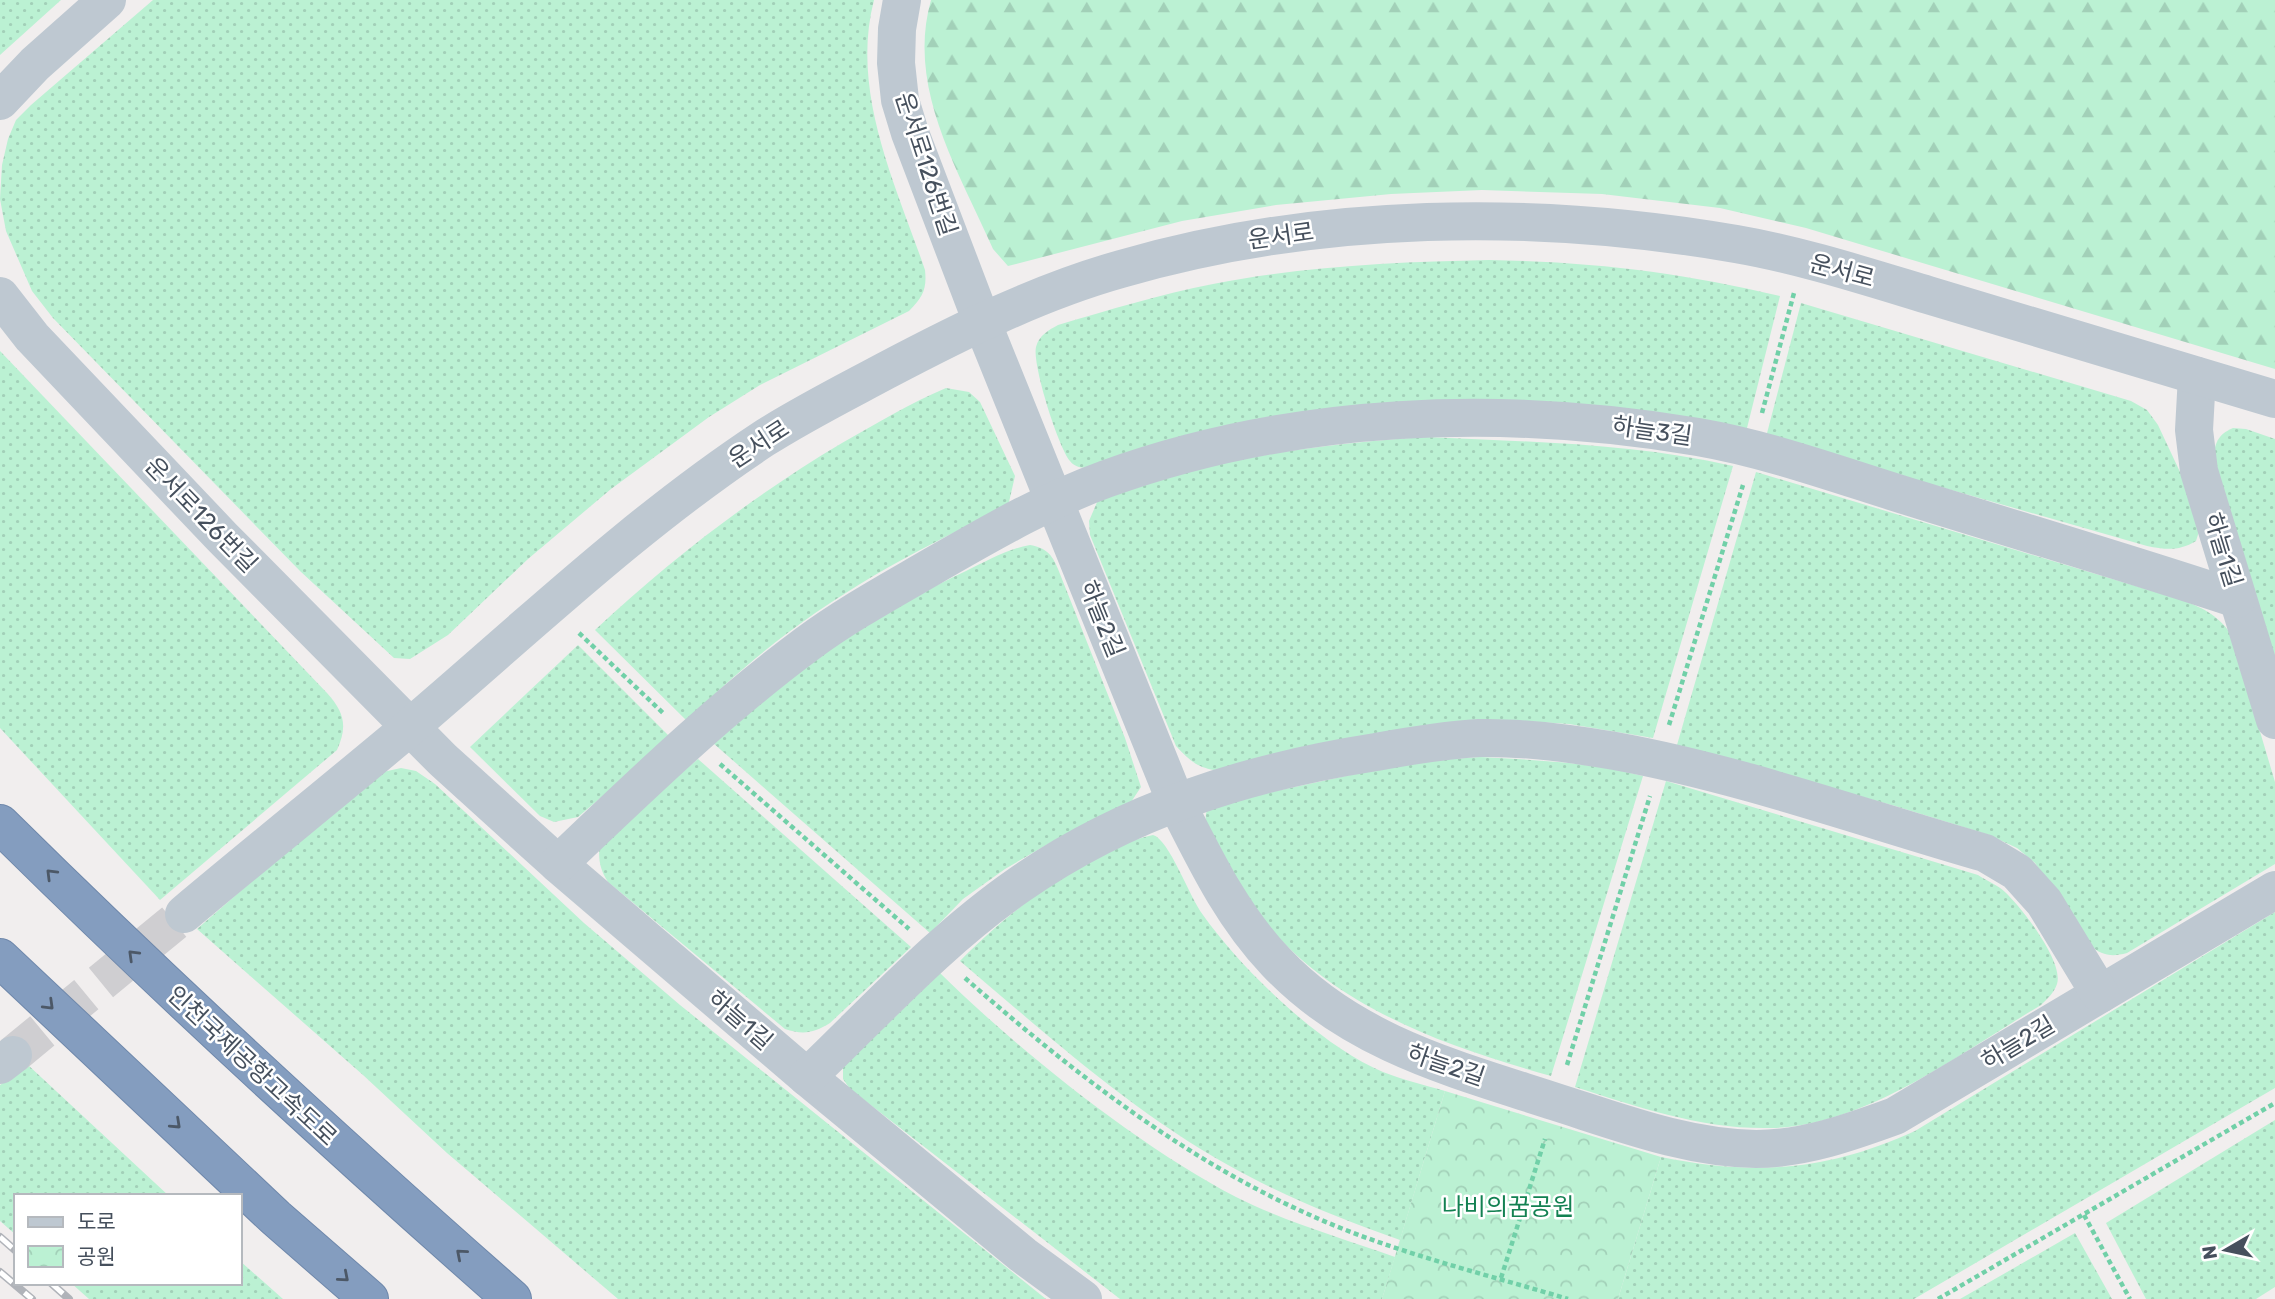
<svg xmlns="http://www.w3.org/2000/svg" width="2275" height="1299" viewBox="0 0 2275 1299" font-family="Rubik,'Noto Sans KR',sans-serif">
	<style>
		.grass { fill: url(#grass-dots) }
		.forest { fill: url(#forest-firs) }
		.park { fill: url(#park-crowns) }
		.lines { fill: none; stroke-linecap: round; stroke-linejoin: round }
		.minor-tunnel { stroke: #cfced1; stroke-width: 38; stroke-dasharray: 38 19; stroke-linecap: butt }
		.highway-casing { stroke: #6f88ab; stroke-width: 40 }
		.path { stroke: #71d0a8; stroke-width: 4.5; stroke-dasharray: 5 3.5; stroke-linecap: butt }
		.minor { stroke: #bec8d1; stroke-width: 38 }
		.highway { stroke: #849dbf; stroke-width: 38 }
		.rail-casing { stroke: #b0b3b9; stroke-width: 8 }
		.rail { stroke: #fff; stroke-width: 5; stroke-dasharray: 16; stroke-linecap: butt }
		.oneway { stroke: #4c5867 }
		.labels { text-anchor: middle; stroke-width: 5; stroke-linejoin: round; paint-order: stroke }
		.street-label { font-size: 24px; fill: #46505d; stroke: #fff }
		.park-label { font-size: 24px; fill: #138152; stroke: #fff }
	</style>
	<defs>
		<pattern id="grass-dots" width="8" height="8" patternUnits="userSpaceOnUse" patternTransform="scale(1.75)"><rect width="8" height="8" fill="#bbf1d3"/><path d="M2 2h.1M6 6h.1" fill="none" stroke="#a2d0b8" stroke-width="1.8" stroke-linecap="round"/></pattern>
		<pattern id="forest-firs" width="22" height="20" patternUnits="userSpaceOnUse" patternTransform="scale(1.75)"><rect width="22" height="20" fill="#bbf1d3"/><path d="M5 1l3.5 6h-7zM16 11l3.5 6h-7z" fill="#a2d0b8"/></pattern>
		<pattern id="park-crowns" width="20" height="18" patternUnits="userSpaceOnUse" patternTransform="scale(1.75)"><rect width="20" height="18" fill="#bbf1d3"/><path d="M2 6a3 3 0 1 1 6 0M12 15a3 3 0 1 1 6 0" fill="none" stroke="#a2d0b8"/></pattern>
	</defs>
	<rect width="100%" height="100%" fill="#f1eeee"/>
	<g class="grass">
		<polygon points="0,0 61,0 0,55"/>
		<path d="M153,0H874C850,92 896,185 925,270C927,289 923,297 909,311L760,385L709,417L611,489L528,559L448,635L410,659L394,658L300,571L53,318L32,291L6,231L0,199L2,165L8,139L16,120L31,105Z"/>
		<path d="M1489,260C1594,262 1678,272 1780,296L1746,432L1596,407L1095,468C1086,468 1076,469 1070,461C1058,446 1032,364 1036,347C1039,335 1049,330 1058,325C1109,310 1161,294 1213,284C1304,266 1397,262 1489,260Z"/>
		<path d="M1801,303L2131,401L2147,410L2158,425L2195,504L2201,525L2196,541C2179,551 2167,550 2147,546L1766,437Z"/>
		<path d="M0,351L327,693C344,712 348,726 337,750L160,900L0,728Z"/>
		<path d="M946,388L969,392L980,402L1015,476L1009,502L999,511C875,569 785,623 687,721L595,630C671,559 753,496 842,443C876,424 910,403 946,388Z"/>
		<path d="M2233,428L2246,429L2275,439V667L2213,460C2215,443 2217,435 2233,428Z"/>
		<path d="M1427,437C1531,442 1632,443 1733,466L1653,738L1569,724L1524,721L1214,770C1196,767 1188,759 1176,746L1090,535L1089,521L1098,500C1202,459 1316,444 1427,437Z"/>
		<path d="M1756,472L2179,599C2201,607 2217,614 2231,634L2275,782V864L2127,953C2112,957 2102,956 2090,945L2035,863L2017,848L1989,835L1895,806L1677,745Z"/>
		<path d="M1030,545C1046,548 1052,554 1058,569L1125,738L1141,787L1129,805L1055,840L1005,869L963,899L930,933L713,743C776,677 883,610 966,571C987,561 1007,549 1030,545Z"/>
		<polygon points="578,645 671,738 578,817 554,822 540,816 470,747"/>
		<path d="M1480,757C1535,760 1589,762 1643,776L1551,1076C1419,1039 1293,991 1225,863C1217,847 1201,828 1207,810L1215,804L1411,762Z"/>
		<path d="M698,759L911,947L830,1023C814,1033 803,1035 785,1029L608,882C599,868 598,858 600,841Z"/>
		<polygon points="401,768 416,771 435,784 584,923 680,1005 1046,1299 618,1299 447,1153 363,1075 197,929 354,792 383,772"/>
		<path d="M1666,781L1978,875C1987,881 1998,885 2005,892C2022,908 2064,962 2057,984C2054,993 2047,999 2041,1005C1962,1052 1866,1126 1772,1128C1704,1130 1638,1107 1575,1087Z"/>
		<path d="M1153,835C1169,839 1190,898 1203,915C1242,970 1321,1046 1383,1072C1403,1080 1425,1085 1445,1091L1400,1240C1341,1219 1283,1196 1228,1165C1131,1111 1045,1033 960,961C1006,914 1087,849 1153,835Z"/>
		<path d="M2275,912V1088L1914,1299H1618L1661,1157C1755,1176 1827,1171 1915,1131Z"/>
		<path d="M940,973C1019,1051 1138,1146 1236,1197C1286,1222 1342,1238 1395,1257L1382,1299H1120L850,1089L843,1079V1067Z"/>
		<polygon points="28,1065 169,1196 16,1196 16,1235 0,1221 0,1085"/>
		<polygon points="2275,1120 2275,1287 2256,1299 2146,1299 2106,1223"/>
		<polygon points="2075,1233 2112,1299 1960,1299 1967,1295"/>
		<polygon points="240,1261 283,1299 89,1299 71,1283 240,1283"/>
	</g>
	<path class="forest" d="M931,0H2275V369L1806,228L1720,208L1602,194L1482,190L1391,194L1276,205L1182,221L1008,266L993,249C959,171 906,88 931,0Z"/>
	<polygon class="park" points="1445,1091 1661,1157 1618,1299 1382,1299"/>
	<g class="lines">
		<polyline class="minor-tunnel" points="13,1055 184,914"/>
		<defs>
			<g id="highway">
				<path d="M0,824C166,988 337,1145 512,1299"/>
				<polyline points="0,958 276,1218 369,1299"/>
			</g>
		</defs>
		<use href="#highway" class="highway-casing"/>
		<g class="path">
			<polyline points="1762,413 1794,293"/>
			<polyline points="579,633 663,713"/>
			<polyline points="1669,725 1743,485"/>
			<polyline points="720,764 909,929"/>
			<path d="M965,978C1070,1070 1182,1158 1310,1215C1392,1252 1482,1273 1568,1299"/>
			<polyline points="1567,1065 1650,796"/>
			<polyline points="2084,1215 2130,1299"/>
			<polyline points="1501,1278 1545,1139"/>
			<polyline points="1938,1299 2275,1103"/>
		</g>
		<g class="minor">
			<path d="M902,0L897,29L896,63L900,100L910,133L982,322L1175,800C1204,857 1231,915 1276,962C1352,1043 1455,1069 1556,1102C1622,1123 1687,1148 1756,1149C1804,1149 1851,1132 1895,1116L2275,890"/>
			<polyline points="0,101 35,64 107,0"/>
			<polyline points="0,296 32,337 222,537 443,760 558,864 807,1077 1023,1255 1083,1299"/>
			<polyline points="2197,376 2194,430 2199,471 2275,720"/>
			<path d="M558,864C638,788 718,710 807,644C846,615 890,591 933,566C989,534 1045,501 1106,479C1294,411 1502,404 1698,437C1773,450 1847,478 1920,500C2026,533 2132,564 2237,599"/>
			<path d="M184,914C259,851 335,790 410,727C524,630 637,522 763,439C802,414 844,393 885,371C961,331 1039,292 1121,269C1318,212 1535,209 1736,244C1800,255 1865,276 1928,295C2044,329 2159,365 2275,399"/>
			<polyline points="0,1065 13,1055"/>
			<path d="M807,1077C875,1012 941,939 1019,885C1126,810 1248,772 1376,752C1409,746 1445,740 1479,738C1520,737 1574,744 1615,751C1741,774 1863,818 1985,853L2017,872L2044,902L2100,994"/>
		</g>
		<use href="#highway" class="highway"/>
		<defs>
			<g id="rail">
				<polyline points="0,1237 16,1251"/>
				<polyline points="0,1272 32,1299"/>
				<polyline points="51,1283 69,1299"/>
			</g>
		</defs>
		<use href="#rail" class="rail-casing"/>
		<use href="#rail" class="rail"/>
	</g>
	<defs><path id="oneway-chevron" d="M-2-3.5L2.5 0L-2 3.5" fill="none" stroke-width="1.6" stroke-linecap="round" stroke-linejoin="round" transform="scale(1.75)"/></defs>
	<g class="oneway">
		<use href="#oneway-chevron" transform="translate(51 874) rotate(-135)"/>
		<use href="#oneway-chevron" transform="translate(133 955) rotate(-136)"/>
		<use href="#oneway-chevron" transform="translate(49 1005) rotate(44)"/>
		<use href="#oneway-chevron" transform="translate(176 1124) rotate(43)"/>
		<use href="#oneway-chevron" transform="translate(461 1254) rotate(-139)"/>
		<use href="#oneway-chevron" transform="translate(344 1277) rotate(41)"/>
	</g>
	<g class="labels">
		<g class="street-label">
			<text transform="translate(926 164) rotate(72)" y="8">운서로126번길</text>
			<text transform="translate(1281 236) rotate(-8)" y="8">운서로</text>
			<text transform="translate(1842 271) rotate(15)" y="8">운서로</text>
			<text transform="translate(1652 431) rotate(8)" y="8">하늘3길</text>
			<text transform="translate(759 444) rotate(-33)" y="8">운서로</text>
			<text transform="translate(201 515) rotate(46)" y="8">운서로126번길</text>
			<text transform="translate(2223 550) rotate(73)" y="8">하늘1길</text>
			<text transform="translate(1102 619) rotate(68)" y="8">하늘2길</text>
			<text transform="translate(740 1020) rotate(41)" y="8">하늘1길</text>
			<text transform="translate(2018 1043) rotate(-31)" y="8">하늘2길</text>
			<text transform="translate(1446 1065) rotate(19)" y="8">하늘2길</text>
			<text transform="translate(252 1066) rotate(43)" y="8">인천국제공항고속도로</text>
		</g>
		<g class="park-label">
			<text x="1508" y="1215">나비의꿈공원</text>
		</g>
	</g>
	<rect x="14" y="1194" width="228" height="91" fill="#ffffff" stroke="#b5b9be" stroke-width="2"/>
	<rect x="28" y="1217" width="35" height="10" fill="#bec8d1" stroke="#b5b9be" stroke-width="2"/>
	<text x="77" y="1229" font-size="21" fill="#46505d">도로</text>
	<rect x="28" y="1246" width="35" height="21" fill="url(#park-crowns)" stroke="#b5b9be" stroke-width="2"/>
	<text x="77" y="1264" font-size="21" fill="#46505d">공원</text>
	<g transform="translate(2226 1250) rotate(261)" stroke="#ffffff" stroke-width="5" paint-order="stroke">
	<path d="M0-5L12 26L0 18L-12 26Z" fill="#46505d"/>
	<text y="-10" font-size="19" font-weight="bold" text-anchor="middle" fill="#46505d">N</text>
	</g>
</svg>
